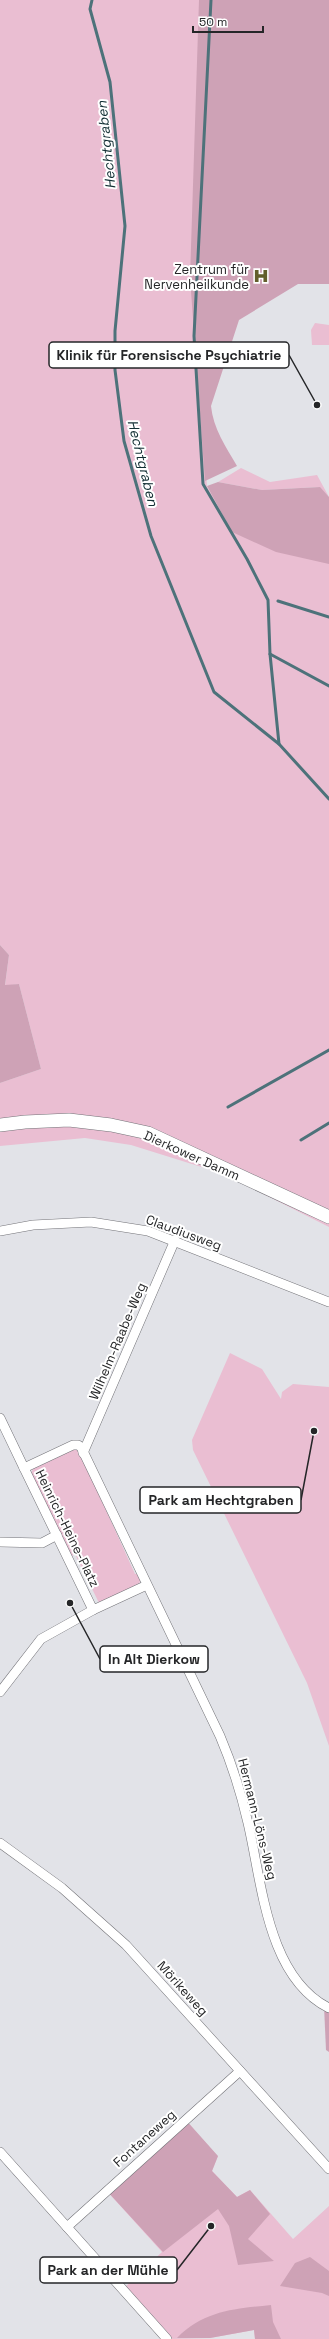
<svg xmlns="http://www.w3.org/2000/svg" width="329" height="2339" viewBox="0 0 329 2339" font-family="'Space Grotesk',sans-serif">
	<style>
		.green { fill: #eabed2 }
		.forest { fill: #cea2b6 }
		.lines { fill: none; stroke-linecap: round; stroke-linejoin: round }
		.stream { stroke: #4d727a; stroke-width: 3 }
		.street-casing { stroke: #737378; stroke-width: 10 }
		.secondary-casing { stroke: #737378; stroke-width: 14 }
		.street { stroke: #fff; stroke-width: 9 }
		.secondary { stroke: #fff; stroke-width: 13 }
		.labels { text-anchor: middle; stroke-width: 4; stroke-linejoin: round; paint-order: stroke }
		.poi-label { font-size: 13px; fill: #252628; stroke: #fff; text-anchor: end }
		.street-label { font-size: 13px; fill: #252628; stroke: #fff }
		.water-label { font-size: 14px; font-style: italic; fill: #122e33; stroke: #fff }
		.leader { fill: none; stroke: #252628; stroke-width: 1.5 }
		.callout-dot { fill: #252628; stroke: #fff; stroke-width: 1.5 }
		.callout { fill: #fff; stroke: #252628; stroke-width: 1.5 }
		.callout-label { font-size: 14px; text-anchor: middle; font-weight: bold; fill: #252628 }
	</style>
	<rect width="100%" height="100%" fill="#e2e3e8"/>
	<g class="green">
		<polygon points="0,0 201,0 192,283 207,486 233,532 329,561 329,1227 224,1174 131,1145 85,1138 0,1146 0,1083 41,1069 19,984 5,986 9,955 0,945"/>
		<polygon points="315,323 329,325 329,345 312,345 311,330"/>
		<polygon points="241,468 270,482 317,475 329,497 319,487 262,490 218,482"/>
		<polygon points="230,1353 262,1369 281,1399 282,1392 293,1384 329,1387 329,1746 307,1683 193,1450 192,1440"/>
		<polygon points="76,1449 82,1457 135,1574 138,1574 141,1580 137,1587 100,1605 75,1554 72,1556 31,1474 34,1466"/>
		<polygon points="218,2156 212,2171 237,2197 250,2190 293,2239 329,2206 329,2339 255,2339 254,2330 210,2338 167,2339 123,2289 162,2252 106,2190"/>
	</g>
	<g class="forest">
		<path d="M199,0H329V284H298L239,320L211,406C213,428 226,447 237,466L205,481L190,278Z"/>
		<polygon points="218,482 262,490 320,487 329,497 329,564 276,552 232,532 207,486"/>
		<polygon points="0,945 9,955 5,985 19,984 41,1069 0,1083"/>
		<polygon points="324,2006 329,2008 329,2052 326,2050"/>
		<polygon points="185,2119 218,2156 212,2171 237,2197 250,2190 270,2214 248,2239 274,2261 238,2265 229,2226 218,2209 163,2252 106,2190"/>
		<polygon points="310,2257 329,2271 329,2296 322,2293 280,2286 295,2263"/>
		<path d="M271,2305L273,2322L281,2339H255L254,2330L210,2338H177C205,2310 235,2309 271,2305Z"/>
	</g>
	<g class="lines">
		<g class="stream">
			<polyline points="92,0 90,9 110,82 125,226 115,331 115,370 124,441 151,536 214,692 279,744 329,799"/>
			<polyline points="211,0 194,336 203,484 247,559 268,600 270,654 279,744"/>
			<polyline points="278,601 329,617"/>
			<polyline points="270,654 329,686"/>
			<polyline points="228,1107 329,1050"/>
			<polyline points="301,1140 329,1123"/>
		</g>
		<defs>
			<g id="street">
				<polyline points="0,1231 33,1225 91,1222 148,1231 329,1302"/>
				<polyline points="0,1418 24,1468"/>
				<polyline points="83,1453 175,1240"/>
				<polyline points="0,1542 42,1543 57,1535"/>
				<path d="M147,1585L93,1610L24,1468L73,1445H78L81,1447L220,1736C232,1764 241,1793 248,1823C262,1882 267,1977 329,2008"/>
				<polyline points="0,1692 41,1639 93,1610"/>
				<polyline points="0,1843 62,1888 126,1945 329,2169"/>
				<polyline points="0,2152 167,2339"/>
				<polyline points="67,2227 240,2071"/>
			</g>
			<polyline id="secondary" points="0,1125 25,1122 69,1120 111,1125 148,1133 329,1217"/>
		</defs>
		<use href="#street" class="street-casing"/>
		<use href="#secondary" class="secondary-casing"/>
		<use href="#street" class="street"/>
		<use href="#secondary" class="secondary"/>
	</g>
	<defs>
		<symbol id="hospital-bare" viewBox="-9 -9 18 18"><path d="M-5-5h3v3.5h4V-5h3V5h-3V1.5h-4V5h-3Z" fill="#625e2b" stroke="#fff" stroke-width="2.5" paint-order="stroke"/></symbol>
	</defs>
	<g fill-rule="evenodd">
		<use href="#hospital-bare" x="250" y="265" width="22" height="22"/>
	</g>
	<g class="labels">
		<g class="poi-label">
			<text x="249" y="274">Zentrum für<tspan x="249" dy="15">Nervenheilkunde</tspan></text>
		</g>
		<g class="street-label">
			<text transform="translate(192 1155) rotate(24)" y="5">Dierkower Damm</text>
			<text transform="translate(184 1232) rotate(20)" y="5">Claudiusweg</text>
			<text transform="translate(117 1341) rotate(-67)" y="5">Wilhelm-Raabe-Weg</text>
			<text transform="translate(68 1528) rotate(64)" y="5">Heinrich-Heine-Platz</text>
			<text transform="translate(258 1819) rotate(76)" y="5">Hermann-Löns-Weg</text>
			<text transform="translate(183 1988) rotate(48)" y="5">Mörikeweg</text>
			<text transform="translate(144 2138) rotate(-42)" y="5">Fontaneweg</text>
		</g>
		<g class="water-label">
			<text transform="translate(106 145) rotate(-96)" y="5">Hechtgraben</text>
			<text transform="translate(143 463) rotate(76)" y="5">Hechtgraben</text>
		</g>
	</g>
	<path class="leader" d="M317 405L289 355M314 1431L301 1500M70 1603L100 1659M211 2226L177 2270"/>
	<g class="callout-dot">
		<circle cx="317" cy="405" r="4"/>
		<circle cx="314" cy="1431" r="4"/>
		<circle cx="70" cy="1603" r="4"/>
		<circle cx="211" cy="2226" r="4"/>
	</g>
	<g class="callout">
		<rect x="49" y="342" width="240" height="26" rx="4"/>
		<rect x="140" y="1487" width="161" height="26" rx="4"/>
		<rect x="100" y="1646" width="108" height="26" rx="4"/>
		<rect x="40" y="2257" width="137" height="26" rx="4"/>
	</g>
	<g class="callout-label">
		<text x="169" y="360">Klinik für Forensische Psychiatrie</text>
		<text x="221" y="1505">Park am Hechtgraben</text>
		<text x="154" y="1664">In Alt Dierkow</text>
		<text x="108" y="2275">Park an der Mühle</text>
	</g>
	<path d="M193 26v6h70v-6" fill="none" stroke="#252628" stroke-width="2"/>
	<text x="199" y="26" font-size="12" fill="#252628" stroke="#ffffff" stroke-width="3" paint-order="stroke">50 m</text>
</svg>
